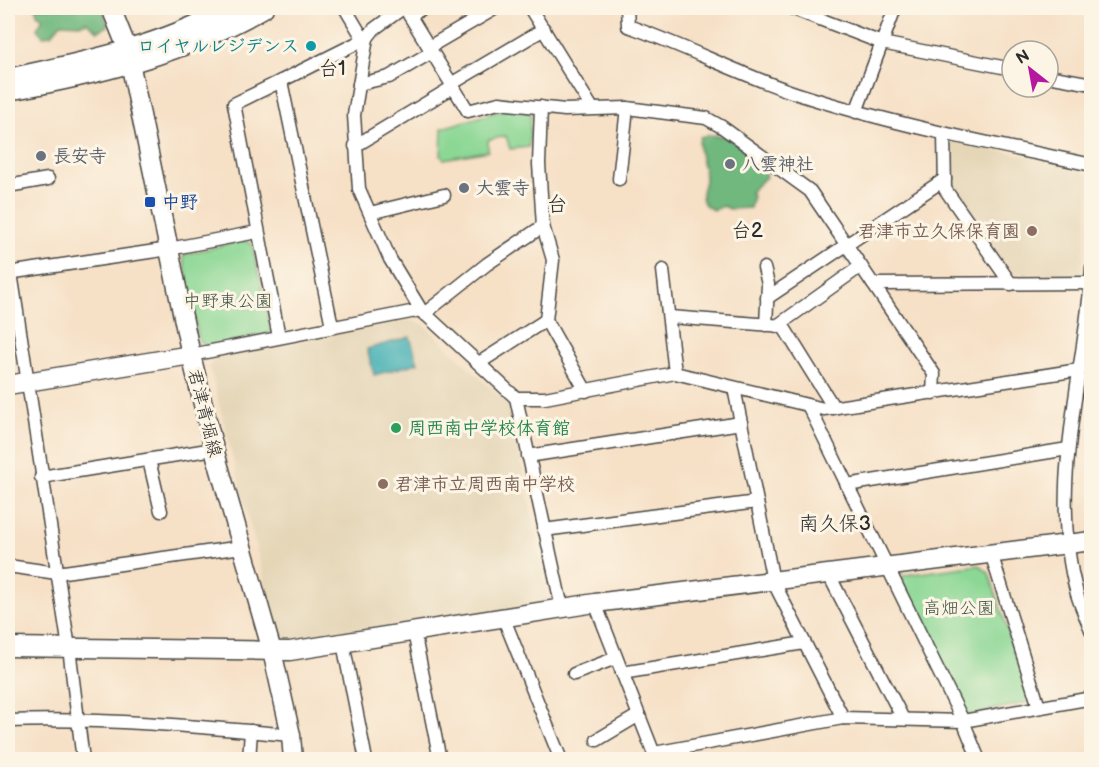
<svg xmlns="http://www.w3.org/2000/svg" width="1099" height="767" viewBox="0 0 1099 767" font-family="'Balsamiq Sans','Klee One',sans-serif">
	<style>
		.built { fill: #e5d6b7 }
		.green { fill: #8bd794; stroke: #5b8160; stroke-width: 1.5 }
		.forest { fill: #70b87e; stroke: #4e7254; stroke-width: 1.5 }
		.water { fill: #3cadb3; stroke: #346c6f; stroke-width: 1.5 }
		.lines { fill: none; stroke-linecap: round; stroke-linejoin: round }
		.street-casing { stroke: #494642; stroke-width: 15 }
		.secondary-casing { stroke: #494642; stroke-width: 21 }
		.street { stroke: #fff; stroke-width: 12 }
		.secondary { stroke: #fff; stroke-width: 18 }
		.culture-dot { fill: #0f9aa8; stroke: #fcf5e5; stroke-width: 2 }
		.worship-dot { fill: #6b7280; stroke: #fcf5e5; stroke-width: 2 }
		.transit-dot { fill: #1a4fb4; stroke: #fcf5e5; stroke-width: 2 }
		.education-dot { fill: #8d6e63; stroke: #fcf5e5; stroke-width: 2 }
		.leisure-dot { fill: #2e9e5b; stroke: #fcf5e5; stroke-width: 2 }
		.labels { text-anchor: middle; stroke-width: 6; stroke-linejoin: round; paint-order: stroke }
		.culture-label { font-size: 18px; font-weight: bold; fill: #0d838f; stroke: #fcf5e5; text-anchor: end }
		.worship-label { font-size: 18px; font-weight: bold; fill: #5b616d; stroke: #fcf5e5; text-anchor: start }
		.transit-label { font-size: 18px; font-weight: bold; fill: #164399; stroke: #fcf5e5; text-anchor: start }
		.education-label { font-size: 18px; font-weight: bold; fill: #785e54; stroke: #fcf5e5; text-anchor: end }
		.park-label { font-size: 18px; fill: #435645; stroke: #fcf5e5 }
		.street-label { font-size: 18px; fill: #2b2b2b; stroke: #fcf5e5 }
		.leisure-label { font-size: 18px; font-weight: bold; fill: #27864d; stroke: #fcf5e5; text-anchor: start }
		.neighbourhood-label { font-size: 20px; fill: #2b2b2b; stroke: #fcf5e5 }
		.quarter-label { font-size: 21px; fill: #2b2b2b; stroke: #fcf5e5 }
	</style>
	<rect width="100%" height="100%" fill="#fcf5e5"/>
	<filter id="ink" filterUnits="userSpaceOnUse"><feTurbulence type="fractalNoise" baseFrequency=".0167" numOctaves="2"/><feDisplacementMap in="SourceGraphic" scale="12" xChannelSelector="R" yChannelSelector="G"/><feConvolveMatrix kernelMatrix="1 2 1 2 8 2 1 2 1" color-interpolation-filters="sRGB"/></filter>
	<filter id="wash" filterUnits="userSpaceOnUse"><feTurbulence type="fractalNoise" baseFrequency=".008" numOctaves="4" result="noise"/><feDisplacementMap in="SourceGraphic" scale="24" xChannelSelector="R" yChannelSelector="G"/><feGaussianBlur stdDeviation="1.35" result="paint"/><feColorMatrix in="noise" values="0 0 0 0 0 0 0 0 0 0 0 0 0 0 0 0 0 1.4 0 .05"/><feComposite in="paint" operator="in"/></filter>
	<g filter="url(#wash)">
		<rect width="100%" height="100%" fill="#f6e0c6"/>
		<g class="built">
			<polygon points="948,139 1077,167 1088,175 1090,181 1082,272 1076,275 1014,274 1008,271 950,192"/>
			<polygon points="408,320 423,324 511,407 548,599 543,605 297,642 285,640 276,624 209,366 213,360 223,356"/>
		</g>
		<g class="green">
			<polygon points="510,108 531,113 529,147 510,149 506,136 488,140 488,151 444,159 441,156 442,128"/>
			<polygon points="243,240 252,244 272,333 207,347 199,341 183,255"/>
			<polygon points="979,565 989,573 1030,699 1028,702 970,715 966,714 901,579 905,575"/>
		</g>
		<g class="forest">
			<polygon points="36,8 100,8 104,13 108,26 98,31 86,22 82,24 61,23 51,35 43,36 37,29 43,18 37,14"/>
			<path d="M707,135C713,136 721,135 726,137C739,144 764,164 766,177L750,192L753,196L750,208L730,209L723,206L714,210C709,208 705,207 703,201C699,192 705,187 705,179C705,163 696,153 700,137Z"/>
		</g>
		<polygon class="water" points="410,337 418,363 374,375 367,349"/>
	</g>
	<g filter="url(#ink)">
		<g class="lines">
			<defs>
				<g id="street">
					<polyline points="345,8 364,40"/>
					<polyline points="405,8 468,111 499,103 565,110 627,108 706,118 722,127 810,191 934,374 933,393"/>
					<polyline points="530,8 592,108"/>
					<path d="M627,8L628,26C686,46 740,75 798,94C894,125 993,144 1092,165"/>
					<polyline points="791,8 882,43 1012,69"/>
					<polyline points="410,16 423,8"/>
					<polyline points="367,38 354,115 359,189 390,259 421,310 516,398 562,608"/>
					<polyline points="429,47 496,8"/>
					<polyline points="1048,76 1092,84"/>
					<polyline points="359,84 389,77 432,52"/>
					<polyline points="451,84 544,29"/>
					<polyline points="541,107 539,164 543,226 553,260 546,320 586,391"/>
					<polyline points="856,112 895,8"/>
					<polyline points="944,134 945,189 1011,284"/>
					<polyline points="355,146 453,87"/>
					<polyline points="619,179 627,108"/>
					<polyline points="8,186 48,179"/>
					<polyline points="370,213 444,195"/>
					<polyline points="764,268 768,284 766,325"/>
					<path d="M1092,268C1085,376 1047,485 1077,594C1081,607 1087,620 1092,632"/>
					<polyline points="663,270 675,373"/>
					<polyline points="8,273 169,249 257,232"/>
					<polyline points="11,273 69,648 83,760"/>
					<polyline points="873,284 1092,283"/>
					<polyline points="767,298 945,179"/>
					<polyline points="424,314 487,264 543,226"/>
					<polyline points="670,317 783,326 834,408"/>
					<polyline points="332,326 281,81 367,38 374,29 403,8"/>
					<polyline points="777,326 861,266"/>
					<polyline points="279,337 234,104 281,81"/>
					<polyline points="191,355 421,310"/>
					<polyline points="479,363 546,320"/>
					<polyline points="734,388 773,581 843,718"/>
					<polyline points="516,398 545,398 675,373 824,409 1079,370"/>
					<polyline points="809,407 963,721 979,760"/>
					<polyline points="528,456 741,423"/>
					<polyline points="149,460 161,511"/>
					<polyline points="41,477 214,449"/>
					<polyline points="847,485 1068,449"/>
					<polyline points="544,530 757,502"/>
					<polyline points="991,553 1039,707"/>
					<polyline points="8,566 57,573 242,547"/>
					<polyline points="828,573 903,719"/>
					<polyline points="595,603 656,759"/>
					<polyline points="504,619 561,760"/>
					<polyline points="414,632 440,760"/>
					<polyline points="343,643 366,760"/>
					<polyline points="622,673 804,643"/>
					<polyline points="574,674 616,658"/>
					<path d="M8,721C103,718 196,726 291,735"/>
					<polyline points="597,740 639,715"/>
					<polyline points="654,753 843,718 963,721 1092,698"/>
					<polyline points="249,760 251,731"/>
				</g>
				<g id="secondary">
					<polyline points="111,8 127,48 191,355 214,449 272,651 291,735 293,760"/>
					<path d="M8,78C83,62 161,46 229,8"/>
					<path d="M8,91C95,76 187,53 264,8"/>
					<polyline points="8,385 191,355"/>
					<polyline points="8,647 290,651 595,603 1092,541"/>
				</g>
			</defs>
			<use href="#street" class="street-casing"/>
			<use href="#secondary" class="secondary-casing"/>
			<use href="#street" class="street"/>
			<use href="#secondary" class="secondary"/>
		</g>
	</g>
	<circle class="culture-dot" cx="311" cy="46" r="6"/>
	<g class="worship-dot">
		<circle cx="41" cy="156" r="6"/>
		<circle cx="730" cy="164" r="6"/>
		<circle cx="464" cy="188" r="6"/>
	</g>
	<rect class="transit-dot" x="144" y="196" width="12" height="12" rx="3"/>
	<g class="education-dot">
		<circle cx="1032" cy="231" r="6"/>
		<circle cx="383" cy="484" r="6"/>
	</g>
	<circle class="leisure-dot" cx="396" cy="428" r="6"/>
	<g class="labels">
		<g class="culture-label">
			<text x="299" y="52">ロイヤルレジデンス</text>
		</g>
		<g class="worship-label">
			<text x="53" y="162">長安寺</text>
			<text x="742" y="170">八雲神社</text>
			<text x="476" y="194">大雲寺</text>
		</g>
		<g class="transit-label">
			<text x="162" y="208">中野</text>
		</g>
		<g class="education-label">
			<text x="1020" y="237">君津市立久保保育園</text>
			<text x="395" y="490" text-anchor="start">君津市立周西南中学校</text>
		</g>
		<g class="park-label">
			<text x="228" y="307">中野東公園</text>
			<text x="959" y="614">高畑公園</text>
		</g>
		<g class="street-label">
			<text transform="translate(205 413) rotate(76)" y="6">君津青堀線</text>
		</g>
		<g class="leisure-label">
			<text x="408" y="434">周西南中学校体育館</text>
		</g>
		<g class="neighbourhood-label">
			<text x="332" y="75">台1</text>
			<text x="747" y="237">台2</text>
			<text x="835" y="530">南久保3</text>
		</g>
		<g class="quarter-label">
			<text x="557" y="211">台</text>
		</g>
	</g>
	<rect width="1099" height="767" fill="none" stroke="#fcf5e5" stroke-width="30"/>
	<g transform="translate(1030 69) rotate(329)"><circle r="28" fill="#fcf5e5" stroke="#a8a49b" stroke-width="1.5"/>
	<path d="M0-4.5L10 22L0 15L-10 22Z" fill="#b5179e"/>
	<text y="-9" font-size="16" font-weight="bold" text-anchor="middle" fill="#2b2b2b">N</text>
	</g>
</svg>
